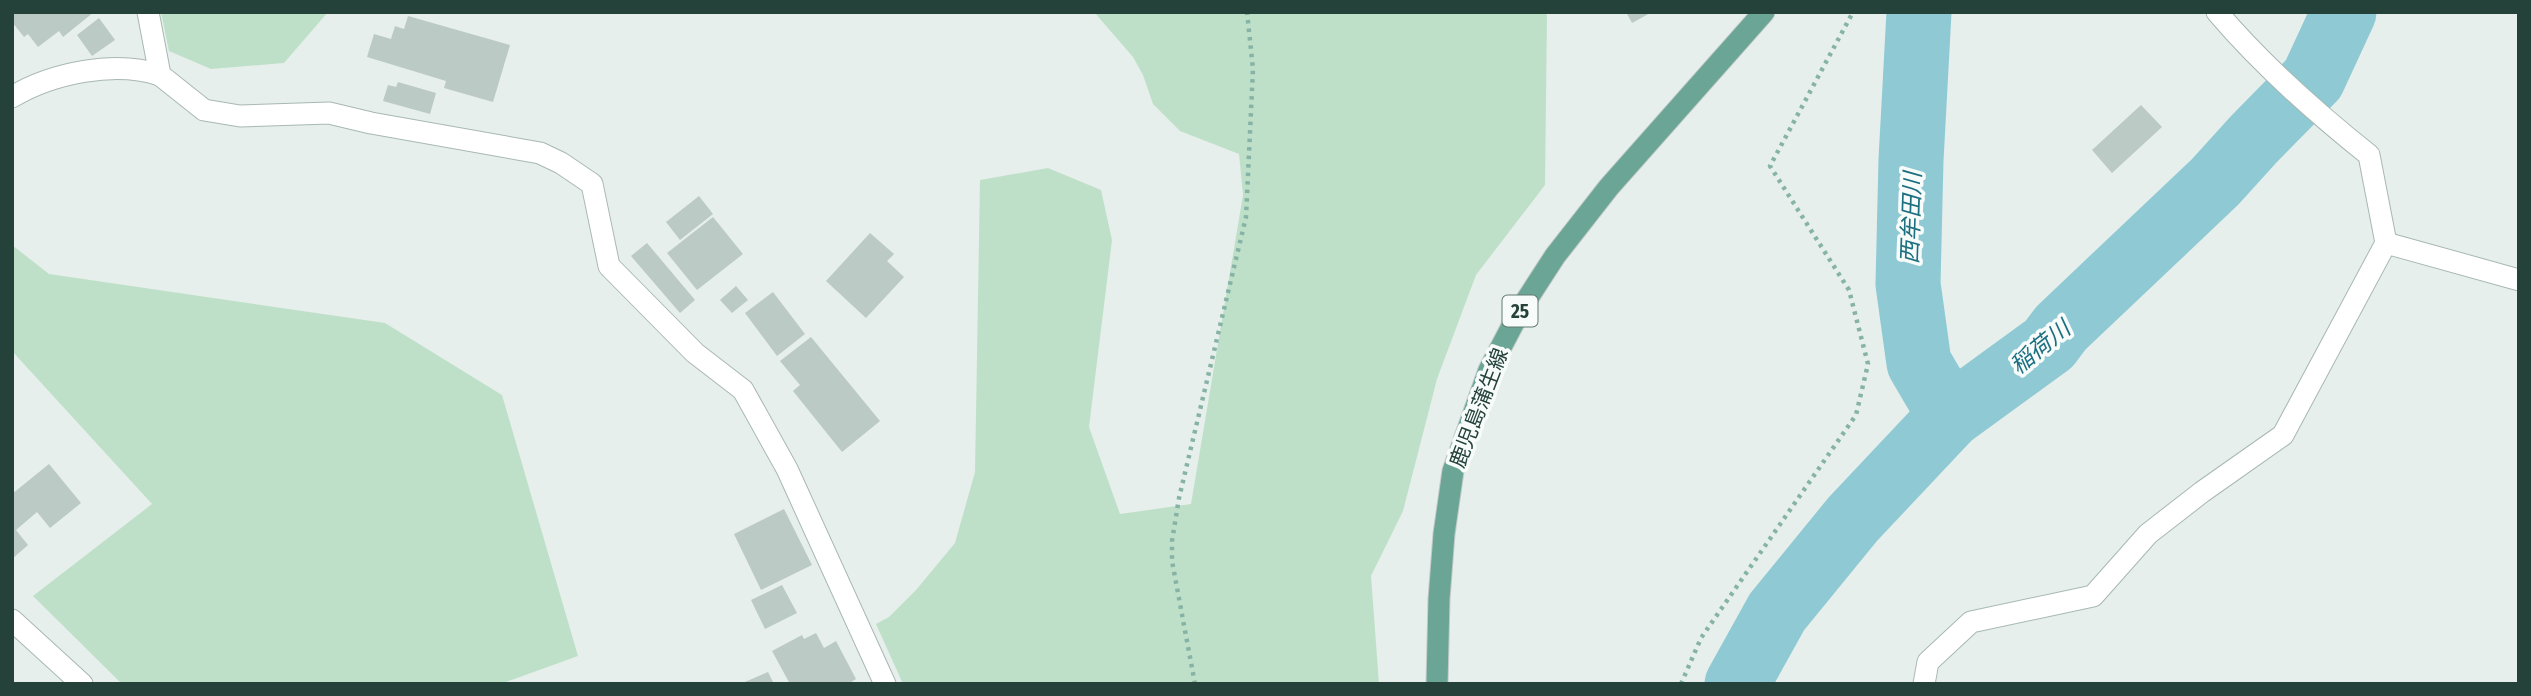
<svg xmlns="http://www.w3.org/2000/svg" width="2531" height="696" viewBox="0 0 2531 696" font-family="'Fira Sans Condensed','Noto Sans JP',sans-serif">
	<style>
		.green { fill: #bfe0c8 }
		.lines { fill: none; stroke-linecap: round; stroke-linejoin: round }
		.river { stroke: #8ec9d4; stroke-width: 65 }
		.building { fill: #bbcac4 }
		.street-casing { stroke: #a8b8b2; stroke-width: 23 }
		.primary-casing { stroke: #c2cac8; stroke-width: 23 }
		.path { stroke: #86b3a5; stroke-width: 4.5; stroke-dasharray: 3.5 5; stroke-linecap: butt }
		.street { stroke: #fff; stroke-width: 21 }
		.primary { stroke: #6aa596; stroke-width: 21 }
		.labels { text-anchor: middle; stroke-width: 7; stroke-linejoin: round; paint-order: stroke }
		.shield { fill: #f7fbf9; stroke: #637a73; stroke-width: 2 }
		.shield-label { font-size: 19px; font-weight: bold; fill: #24423a }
		.street-label { font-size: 21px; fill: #24423a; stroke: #f7fbf9 }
		.water-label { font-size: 23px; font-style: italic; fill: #1c6f80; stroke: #f7fbf9 }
	</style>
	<rect width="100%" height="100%" fill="#e6efeb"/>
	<g class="green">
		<polygon points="161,12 328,12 284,63 211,69 169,51"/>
		<polygon points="1094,12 1544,12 1547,15 1545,185 1476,275 1437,379 1403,511 1371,576 1379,684 903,684 876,624 889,617 916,590 955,543 975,472 980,180 1048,168 1101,190 1112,240 1089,427 1120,514 1191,504 1243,195 1239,154 1180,131 1153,104 1143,75 1133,57"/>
		<polygon points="12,245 49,274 385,323 502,395 578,656 500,684 122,684 33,596 152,504 12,351"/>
	</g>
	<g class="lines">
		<g class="river">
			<polyline points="1919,12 1911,160 1908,284 1919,363 1950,416"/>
			<polyline points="1737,684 1777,612 1853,519 1950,416 2049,344 2061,328 2215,182 2254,139 2313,79 2344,12"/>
		</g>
	</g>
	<g class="building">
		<polygon points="12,12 94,12 63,37 59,31 38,47 28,34 24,37 12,22"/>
		<polygon points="1626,12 1652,12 1632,23"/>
		<polygon points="408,16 510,45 493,102 444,88 446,81 367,57 374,34 391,39 395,26 404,29"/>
		<polygon points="99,18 115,40 92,56 77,35"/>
		<polygon points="398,82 436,93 430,114 383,101 388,85 396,87"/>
		<polygon points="2141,105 2162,127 2112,173 2092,150"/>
		<polygon points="699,196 713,214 680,240 666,222"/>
		<polygon points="713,217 743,254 697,290 667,253"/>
		<polygon points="870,233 894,254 887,261 904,277 866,318 826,281"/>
		<polygon points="647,243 695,300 680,313 631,256"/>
		<polygon points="736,286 748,300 732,313 720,300"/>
		<polygon points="773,292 805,334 777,356 745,313"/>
		<polygon points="811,337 880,421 842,452 793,391 800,385 780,361"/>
		<polygon points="49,464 81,503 50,528 37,512 16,530 28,545 12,559 12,494"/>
		<polygon points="784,509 812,565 761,590 734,534"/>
		<polygon points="782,585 797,613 765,629 751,600"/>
		<polygon points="816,633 824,648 836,641 856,679 848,684 790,684 772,651 802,635 804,639"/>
		<polygon points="768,672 774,684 740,684"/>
	</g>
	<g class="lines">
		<defs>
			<g id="street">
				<polyline points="148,12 160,75 204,110 240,116 329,113 371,123 540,153 561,163 592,184 609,266 695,353 743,390 787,469 885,684"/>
				<path d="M12,97C52,73 115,60 160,75"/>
				<polyline points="2386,243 2519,280"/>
				<polyline points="12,620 82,684"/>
				<path d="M1924,684L1928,662L1971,622L2093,596L2148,534L2202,492L2283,435L2386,243L2369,155C2315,112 2262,65 2217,12"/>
			</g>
			<polyline id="primary" points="1437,684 1439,599 1444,534 1453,471 1489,370 1522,307 1555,256 1609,187 1764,12"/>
		</defs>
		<use href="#street" class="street-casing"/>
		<use href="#primary" class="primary-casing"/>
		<g class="path">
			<polyline points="1195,684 1172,561 1172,541 1179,498 1246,217 1253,69 1247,12"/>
			<polyline points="1681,684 1701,638 1856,415 1868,364 1849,290 1770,166 1853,12"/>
		</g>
		<use href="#street" class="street"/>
		<use href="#primary" class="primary"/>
	</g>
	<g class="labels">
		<rect class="shield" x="1502.5" y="295.5" width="35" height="31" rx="5"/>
		<g class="shield-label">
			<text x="1520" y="318">25</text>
		</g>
		<g class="street-label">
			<text transform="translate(1479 408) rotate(-69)" y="7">鹿児島蒲生線</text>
		</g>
		<g class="water-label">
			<text transform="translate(1911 218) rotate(-88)" y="8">西牟田川</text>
			<text transform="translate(2040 347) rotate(-39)" y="8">稲荷川</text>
		</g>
	</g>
	<rect width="2531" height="696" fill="none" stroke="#24423a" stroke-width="28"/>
</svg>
